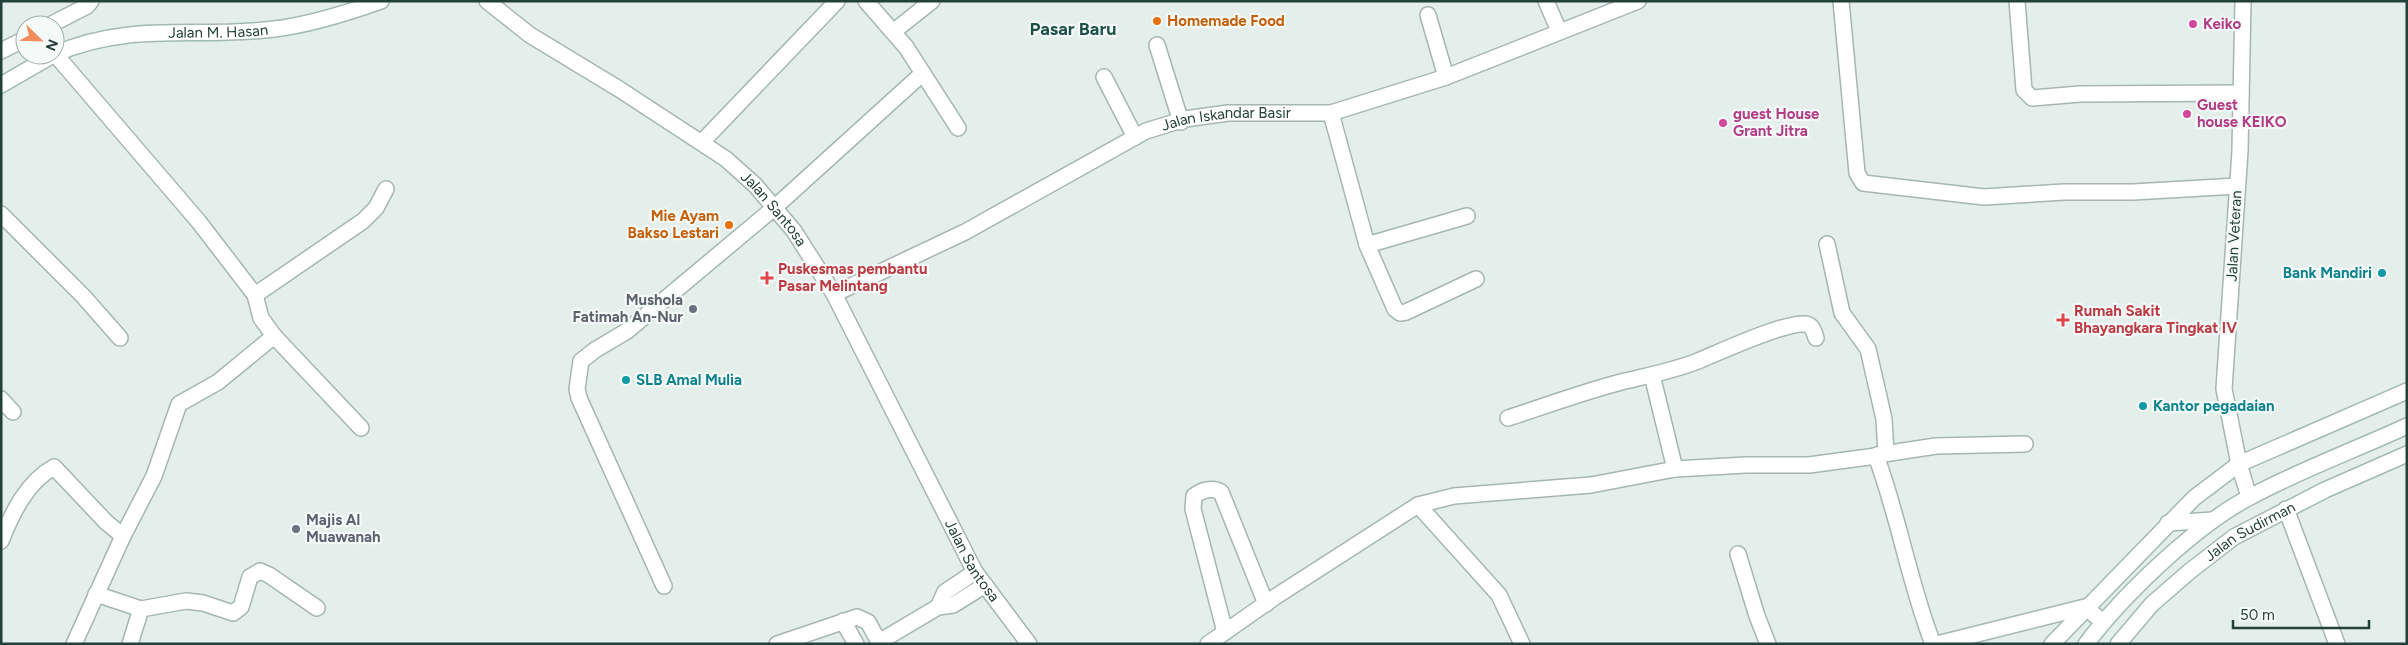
<svg xmlns="http://www.w3.org/2000/svg" width="2408" height="645" viewBox="0 0 2408 645" font-family="Figtree,sans-serif">
	<style>
		.lines { fill: none; stroke-linecap: round; stroke-linejoin: round }
		.minor-casing { stroke: #a6b6b2; stroke-width: 18 }
		.tertiary-casing { stroke: #a6b6b2; stroke-width: 18 }
		.secondary-casing { stroke: #a2bab3; stroke-width: 18 }
		.minor { stroke: #fff; stroke-width: 15 }
		.tertiary { stroke: #fff; stroke-width: 15 }
		.secondary { stroke: #fff; stroke-width: 15 }
		.food-dot { fill: #e8710a; stroke: #f5faf8; stroke-width: 2 }
		.hotel-dot { fill: #d1479c; stroke: #f5faf8; stroke-width: 2 }
		.culture-dot { fill: #0f9aa8; stroke: #f5faf8; stroke-width: 2 }
		.health-dot { fill: #e0444e; stroke: #f5faf8; stroke-width: 2 }
		.worship-dot { fill: #6b7280; stroke: #f5faf8; stroke-width: 2 }
		.labels { text-anchor: middle; stroke-width: 4.5; stroke-linejoin: round; paint-order: stroke }
		.food-label { font-size: 15px; font-weight: bold; fill: #c56008; stroke: #f5faf8; text-anchor: start }
		.hotel-label { font-size: 15px; font-weight: bold; fill: #b23c85; stroke: #f5faf8; text-anchor: start }
		.street-label { font-size: 15px; fill: #23403a; stroke: #f5faf8 }
		.health-label { font-size: 15px; font-weight: bold; fill: #be3a42; stroke: #f5faf8; text-anchor: start }
		.culture-label { font-size: 15px; font-weight: bold; fill: #0d838f; stroke: #f5faf8; text-anchor: start }
		.worship-label { font-size: 15px; font-weight: bold; fill: #5b616d; stroke: #f5faf8; text-anchor: end }
		.quarter-label { font-size: 18px; font-weight: bold; fill: #1e5249; stroke: #f5faf8 }
	</style>
	<rect width="100%" height="100%" fill="#e4eeea"/>
	<g class="lines">
		<defs>
			<g id="minor">
				<polyline points="866,1 906,47 958,128"/>
				<polyline points="1546,1 1559,31"/>
				<polyline points="1841,1 1857,173 1863,183 1984,197 2064,192 2133,192 2237,186"/>
				<polyline points="2017,1 2024,90 2032,98 2080,94 2241,93"/>
				<polyline points="1428,15 1446,77"/>
				<polyline points="50,25 87,6 91,1"/>
				<polyline points="893,32 932,1"/>
				<polyline points="1157,45 1181,122"/>
				<polyline points="1,51 25,39"/>
				<polyline points="55,54 199,222 255,295 261,318 274,336 218,382 179,404 154,476 123,536 74,644"/>
				<polyline points="1104,77 1135,137"/>
				<polyline points="1331,113 1367,245 1467,216"/>
				<polyline points="702,142 837,1"/>
				<polyline points="1,214 83,296 120,338"/>
				<polyline points="1827,244 1842,313 1868,349 1884,419 1886,453"/>
				<polyline points="1367,245 1395,309 1400,313 1406,312 1476,279"/>
				<path id="s1" d="M834,294L965,232L1146,131L1185,119L1228,113H1331L1446,77L1638,1"/>
				<polyline points="255,295 363,221 376,208 386,189"/>
				<polyline points="274,336 361,428"/>
				<polyline points="1652,375 1675,469"/>
				<polyline points="1,399 13,412"/>
				<path d="M1508,418C1545,406 1583,392 1621,382C1646,376 1673,371 1698,361C1720,352 1784,322 1805,324C1813,325 1814,332 1816,338"/>
				<polyline points="1877,455 1936,446 2025,444"/>
				<polyline points="1418,505 1499,595 1522,644"/>
				<polyline points="2286,509 2337,644"/>
				<path d="M1,541C12,513 27,482 54,467L106,522L123,536"/>
				<polyline points="1738,554 1757,616 1768,644"/>
				<polyline points="664,586 579,398 577,389 581,361 595,350 627,331 774,208 923,73"/>
				<polyline points="96,594 141,609 186,601 203,603 233,613 241,607 250,577 260,571 269,575 317,608"/>
				<polyline points="938,607 945,592 975,572"/>
				<polyline points="843,621 856,644"/>
				<path d="M1225,632L1193,509L1194,496C1202,490 1212,487 1221,492L1266,604"/>
				<polyline points="879,642 938,607 953,605 985,585"/>
				<polyline points="130,644 141,609"/>
				<polyline points="777,644 857,617 868,622 880,644"/>
				<path d="M1208,644L1275,597L1418,505L1454,496L1591,485L1675,469L1746,465H1809L1876,456C1899,517 1909,583 1933,644"/>
			</g>
			<g id="tertiary">
				<path id="s2" d="M487,1L530,35L619,89L726,159L755,185L794,231L834,294L975,572L1029,644"/>
				<polyline points="2243,1 2240,151 2224,389 2239,464 2249,497"/>
				<polyline points="1937,644 2085,607 2103,622"/>
			</g>
			<g id="secondary">
				<path id="s3" d="M55,54C131,21 196,39 274,29C310,25 347,13 381,1"/>
				<polyline points="1,85 53,55"/>
				<polyline points="2168,523 2213,520"/>
				<polyline points="2052,644 2194,498 2239,464 2407,391"/>
				<path d="M2086,644C2123,595 2196,525 2250,497C2300,470 2355,450 2407,426"/>
				<path id="s4" d="M2118,644L2152,604L2190,571L2234,537L2325,490L2407,454"/>
			</g>
		</defs>
		<use href="#minor" class="minor-casing"/>
		<use href="#tertiary" class="tertiary-casing"/>
		<use href="#secondary" class="secondary-casing"/>
		<use href="#minor" class="minor"/>
		<use href="#tertiary" class="tertiary"/>
		<use href="#secondary" class="secondary"/>
	</g>
	<g class="food-dot">
		<circle cx="1157" cy="21" r="5"/>
		<circle cx="729" cy="225" r="5"/>
	</g>
	<g class="hotel-dot">
		<circle cx="2193" cy="24" r="5"/>
		<circle cx="2187" cy="114" r="5"/>
		<circle cx="1723" cy="123" r="5"/>
	</g>
	<g class="culture-dot">
		<circle cx="2382" cy="273" r="5"/>
		<circle cx="626" cy="380" r="5"/>
		<circle cx="2143" cy="406" r="5"/>
	</g>
	<g class="health-dot">
		<path d="M764.5 270.5h5v5h5v5h-5v5h-5v-5h-5v-5h5z"/>
		<path d="M2060.5 312.5h5v5h5v5h-5v5h-5v-5h-5v-5h5z"/>
	</g>
	<g class="worship-dot">
		<circle cx="693" cy="309" r="5"/>
		<circle cx="296" cy="529" r="5"/>
	</g>
	<g class="labels">
		<g class="food-label">
			<text x="1167" y="26">Homemade Food</text>
			<text x="719" y="221" text-anchor="end">Mie Ayam<tspan x="719" dy="17">Bakso Lestari</tspan></text>
		</g>
		<g class="hotel-label">
			<text x="2203" y="29">Keiko</text>
			<text x="2197" y="110">Guest<tspan x="2197" dy="17">house KEIKO</tspan></text>
			<text x="1733" y="119">guest House<tspan x="1733" dy="17">Grant Jitra</tspan></text>
		</g>
		<g class="street-label">
			<text dy="5" stroke="none"><textPath href="#s3" startOffset="166">Jalan M. Hasan</textPath></text>
			<text dy="5" stroke="none"><textPath href="#s1" startOffset="434">Jalan Iskandar Basir</textPath></text>
			<text dy="5" stroke="none"><textPath href="#s2" startOffset="356">Jalan Santosa</textPath></text>
			<text transform="translate(2234 236) rotate(-87)" y="5">Jalan Veteran</text>
			<text dy="5" stroke="none"><textPath href="#s4" startOffset="175">Jalan Sudirman</textPath></text>
			<text dy="5" stroke="none"><textPath href="#s2" startOffset="761">Jalan Santosa</textPath></text>
		</g>
		<g class="health-label">
			<text x="778" y="274">Puskesmas pembantu<tspan x="778" dy="17">Pasar Melintang</tspan></text>
			<text x="2074" y="316">Rumah Sakit<tspan x="2074" dy="17">Bhayangkara Tingkat IV</tspan></text>
		</g>
		<g class="culture-label">
			<text x="2372" y="278" text-anchor="end">Bank Mandiri</text>
			<text x="636" y="385">SLB Amal Mulia</text>
			<text x="2153" y="411">Kantor pegadaian</text>
		</g>
		<g class="worship-label">
			<text x="683" y="305">Mushola<tspan x="683" dy="17">Fatimah An-Nur</tspan></text>
			<text x="306" y="525" text-anchor="start">Majis Al<tspan x="306" dy="17">Muawanah</tspan></text>
		</g>
		<g class="quarter-label">
			<text x="1073" y="35">Pasar Baru</text>
		</g>
	</g>
	<rect width="2408" height="645" fill="none" stroke="#23403a" stroke-width="5"/>
	<g transform="translate(40 40) rotate(113)"><circle r="24" fill="#f5faf8" stroke="#a1b0ac"/>
	<path d="M0-4L9 19L0 12L-9 19Z" fill="#f38c5c"/>
	<text y="-8" font-size="14" font-weight="bold" text-anchor="middle" fill="#23403a">N</text>
	</g>
	<path d="M2233 620v8h136v-8" fill="none" stroke="#23403a" stroke-width="2.5"/>
	<text x="2240" y="620" font-size="15" fill="#23403a" stroke="#f5faf8" stroke-width="4" paint-order="stroke">50 m</text>
</svg>
